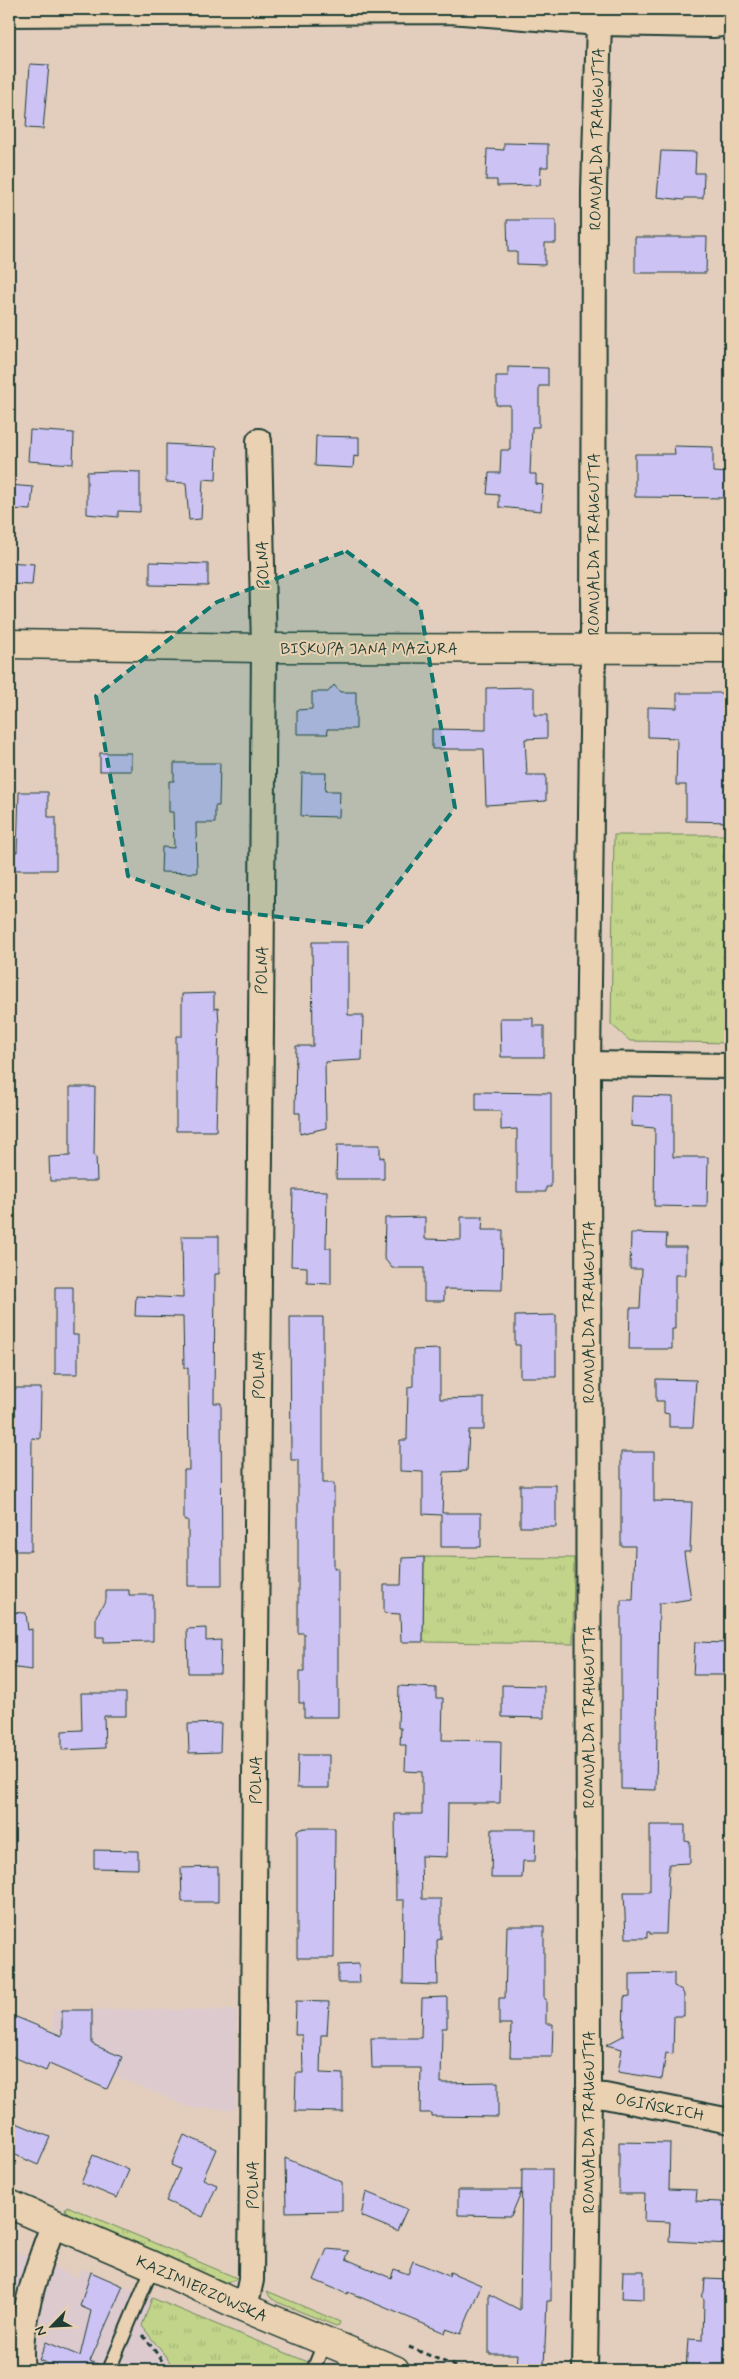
<svg xmlns="http://www.w3.org/2000/svg" width="739" height="2379" viewBox="0 0 739 2379" font-family="Mynerve,sans-serif">
	<style>
		.built { fill: #dccace }
		.grass { fill: url(#grass-tufts); stroke: #70885e }
		.building { fill: #ccc2f4; stroke: #1f3d34 }
		.lines { fill: none; stroke-linecap: round; stroke-linejoin: round }
		.service-casing { stroke: #1f3d34; stroke-width: 16 }
		.minor-casing { stroke: #1f3d34; stroke-width: 28 }
		.tertiary-casing { stroke: #1f3d34; stroke-width: 31 }
		.secondary-casing { stroke: #1f3d34; stroke-width: 31 }
		.path { stroke: #1f3d34; stroke-width: 3; stroke-dasharray: 5 4; stroke-linecap: butt }
		.service { stroke: #e9d1b1; stroke-width: 12 }
		.minor { stroke: #e9d1b1; stroke-width: 24 }
		.tertiary { stroke: #e9d1b1; stroke-width: 28 }
		.secondary { stroke: #e9d1b1; stroke-width: 28 }
		.marked { fill: #0f766e; fill-opacity: 0.2; stroke: #0f766e; stroke-width: 4; stroke-dasharray: 10 6; stroke-linejoin: round }
		.labels { text-anchor: middle; stroke-width: 4; stroke-linejoin: round; paint-order: stroke }
		.street-label { font-size: 16px; fill: #1f3d34; stroke: #e9d1b1 }
	</style>
	<defs>
		<pattern id="grass-tufts" width="24" height="20" patternUnits="userSpaceOnUse" patternTransform="scale(1.25)"><rect width="24" height="20" fill="#c1d489"/><path d="M3 7l-1-3M5 7V3M7 7l1-3M15 17l-1-3M17 17v-4M19 17l1-3" fill="none" stroke="#a5b777"/></pattern>
	</defs>
	<rect width="100%" height="100%" fill="#e3cebe"/>
	<filter id="ink" filterUnits="userSpaceOnUse"><feTurbulence type="fractalNoise" baseFrequency=".02" numOctaves="2"/><feDisplacementMap in="SourceGraphic" scale="10" xChannelSelector="R" yChannelSelector="G"/><feConvolveMatrix kernelMatrix="1 2 1 2 8 2 1 2 1" color-interpolation-filters="sRGB"/></filter>
	<g filter="url(#ink)">
		<g class="built">
			<polygon points="9,250 17,250 16,322 9,322"/>
			<polygon points="53,2009 237,2010 235,2109 191,2108 53,2049"/>
			<polygon points="9,2248 78,2278 80,2268 330,2370 9,2370"/>
		</g>
		<g class="grass">
			<polygon points="614,835 730,835 730,1043 630,1041 611,1024"/>
			<polygon points="424,1557 574,1558 573,1644 423,1642"/>
			<polygon points="67,2206 237,2278 232,2281 225,2282 68,2215 65,2209"/>
			<polygon points="267,2291 340,2322 339,2325 336,2326 277,2302 270,2297"/>
			<polygon points="152,2298 308,2362 306,2370 176,2370 142,2326"/>
		</g>
		<g class="building">
			<polygon points="30,64 49,65 43,129 26,128"/>
			<polygon points="504,143 548,144 548,167 541,167 540,185 497,186 497,180 486,180 487,149 504,150"/>
			<polygon points="661,151 696,152 695,173 704,173 703,198 685,198 684,200 657,197"/>
			<polygon points="507,220 556,220 556,243 545,243 545,265 517,264 517,252 508,252"/>
			<polygon points="635,237 707,237 706,273 635,273"/>
			<polygon points="508,367 548,368 548,386 539,386 539,427 532,427 530,474 536,474 536,484 543,485 541,511 499,507 499,495 487,494 489,473 500,473 501,450 510,450 510,405 496,405 496,376 508,376"/>
			<polygon points="30,430 74,433 73,464 28,461"/>
			<polygon points="316,436 359,437 359,457 354,456 353,468 315,466"/>
			<polygon points="166,444 217,447 216,480 203,479 201,519 189,520 186,483 166,482"/>
			<polygon points="674,446 713,447 713,472 730,473 730,498 635,497 635,454 675,454"/>
			<polygon points="116,471 140,472 140,512 118,511 118,517 87,514 87,472"/>
			<polygon points="9,485 33,487 31,510 9,509"/>
			<polygon points="9,562 34,564 32,585 9,584"/>
			<polygon points="150,562 208,564 208,586 150,585"/>
			<polygon points="334,685 340,692 356,692 356,729 327,729 328,734 297,734 297,710 312,709 312,692 328,692"/>
			<polygon points="531,687 534,689 534,715 547,715 547,738 525,739 527,775 546,775 546,801 486,805 484,749 432,749 432,729 486,730 486,688"/>
			<polygon points="677,693 729,693 730,822 686,821 686,785 676,785 677,738 648,737 648,707 677,708"/>
			<rect x="100" y="753" width="31" height="18"/>
			<polygon points="174,763 220,763 219,806 215,806 215,823 196,823 197,873 161,872 162,847 174,848 173,812 169,812 169,781 174,781"/>
			<polygon points="302,773 326,773 325,791 340,791 339,817 301,816"/>
			<polygon points="19,792 48,792 48,817 56,817 56,870 9,870 9,852 17,852"/>
			<polygon points="312,942 348,942 348,1015 363,1015 362,1060 325,1062 326,1128 300,1134 300,1113 295,1113 296,1046 313,1046"/>
			<polygon points="214,993 214,1009 218,1008 219,1024 216,1131 176,1131 176,1036 182,1036 182,994"/>
			<polygon points="500,1018 533,1018 533,1026 544,1026 544,1057 501,1057"/>
			<polygon points="70,1087 95,1087 94,1156 96,1156 97,1181 50,1181 49,1157 70,1156"/>
			<polygon points="476,1092 551,1093 551,1187 546,1187 546,1192 517,1192 517,1129 501,1130 501,1111 476,1111"/>
			<polygon points="632,1096 673,1097 673,1157 708,1157 707,1207 654,1206 655,1128 631,1126"/>
			<polygon points="337,1145 380,1145 380,1158 384,1157 384,1179 336,1179"/>
			<polygon points="293,1190 327,1191 326,1248 331,1248 331,1284 307,1283 307,1267 291,1266"/>
			<polygon points="425,1217 425,1239 461,1240 461,1217 483,1217 482,1230 503,1230 502,1290 444,1289 444,1301 424,1301 424,1268 392,1268 384,1258 385,1218"/>
			<polygon points="631,1233 667,1234 666,1247 686,1247 686,1275 675,1275 675,1329 672,1329 672,1349 629,1349 630,1308 640,1308 642,1269 630,1269"/>
			<polygon points="182,1236 219,1236 219,1274 215,1274 214,1403 221,1403 222,1586 188,1586 188,1520 184,1520 184,1470 189,1470 188,1368 184,1368 183,1317 135,1316 136,1296 183,1298"/>
			<polygon points="55,1287 73,1287 73,1335 78,1335 78,1374 55,1374"/>
			<polygon points="556,1315 556,1377 520,1377 520,1345 515,1345 515,1316"/>
			<polygon points="290,1317 323,1317 323,1483 334,1483 334,1568 338,1568 338,1717 304,1717 304,1703 299,1703 299,1672 304,1672 304,1633 298,1633 298,1460 291,1460"/>
			<polygon points="440,1349 440,1399 484,1398 484,1430 469,1430 467,1471 444,1472 442,1513 481,1513 481,1547 441,1547 441,1515 423,1514 423,1472 400,1471 400,1440 407,1440 408,1387 413,1386 413,1350"/>
			<polygon points="656,1379 696,1380 693,1427 669,1427 669,1414 664,1413 664,1401 656,1401"/>
			<polygon points="9,1388 41,1388 40,1439 32,1438 31,1551 9,1551"/>
			<polygon points="621,1452 654,1452 654,1501 692,1502 690,1552 684,1552 691,1599 659,1604 656,1790 621,1789 621,1600 633,1600 635,1546 621,1546"/>
			<rect x="520" y="1485" width="36" height="42"/>
			<polygon points="424,1557 423,1642 401,1642 400,1614 384,1613 384,1585 401,1585 402,1558"/>
			<polygon points="106,1590 129,1590 129,1595 153,1595 153,1641 104,1642 104,1637 96,1637 96,1616 106,1600"/>
			<polygon points="9,1612 26,1613 28,1630 32,1629 32,1670 9,1667"/>
			<polygon points="206,1628 206,1641 221,1640 220,1673 188,1673 187,1629"/>
			<polygon points="695,1642 730,1643 730,1675 693,1675"/>
			<polygon points="502,1685 544,1686 544,1718 502,1717"/>
			<polygon points="399,1686 436,1688 436,1698 443,1698 442,1740 501,1741 500,1803 448,1803 447,1857 421,1856 422,1899 441,1899 441,1939 437,1940 438,1985 403,1984 404,1900 396,1900 395,1814 422,1814 422,1772 405,1771 406,1745 400,1745 401,1728 398,1728"/>
			<polygon points="81,1693 126,1693 126,1716 104,1716 105,1748 62,1750 62,1731 82,1730"/>
			<polygon points="221,1723 220,1752 189,1753 188,1724"/>
			<polygon points="298,1755 329,1755 329,1788 297,1788"/>
			<polygon points="650,1825 685,1825 685,1841 690,1842 690,1863 669,1864 666,1934 650,1934 650,1932 647,1932 647,1938 626,1938 624,1892 650,1892"/>
			<polygon points="305,1828 335,1828 334,1958 297,1958 297,1830"/>
			<polygon points="492,1829 536,1829 535,1861 523,1861 522,1878 491,1878"/>
			<polygon points="94,1850 138,1851 138,1869 94,1868"/>
			<polygon points="218,1867 218,1902 182,1902 181,1868"/>
			<polygon points="507,1926 544,1926 544,1999 546,1999 546,2024 553,2024 552,2057 510,2057 511,2024 499,2024 499,1998 505,1998"/>
			<polygon points="359,1964 360,1983 338,1983 338,1965"/>
			<polygon points="674,1973 674,1986 682,1990 684,1995 684,2016 674,2016 673,2054 666,2053 662,2079 618,2072 622,2049 606,2045 623,2036 624,1997 630,1996 630,1974"/>
			<polygon points="447,1997 447,2028 442,2028 441,2083 498,2082 498,2117 431,2116 431,2113 420,2113 421,2068 372,2068 371,2038 421,2038 422,1998"/>
			<polygon points="296,2001 329,2002 327,2035 321,2035 320,2073 343,2074 343,2112 295,2111 296,2073 303,2073 302,2035 295,2035"/>
			<polygon points="62,2010 92,2010 92,2044 122,2057 107,2089 49,2064 46,2071 9,2055 9,2014 62,2036"/>
			<polygon points="9,2120 50,2137 38,2165 9,2152"/>
			<polygon points="184,2135 216,2149 203,2179 217,2185 203,2217 166,2201 180,2169 171,2165"/>
			<polygon points="619,2142 670,2143 669,2189 697,2190 696,2201 722,2202 722,2205 730,2206 730,2244 669,2241 670,2222 644,2221 645,2194 619,2194"/>
			<polygon points="93,2155 129,2170 117,2198 81,2183"/>
			<polygon points="285,2158 342,2182 342,2211 286,2212"/>
			<polygon points="522,2169 552,2169 551,2301 547,2301 544,2366 517,2366 518,2354 489,2354 489,2294 520,2310"/>
			<polygon points="458,2190 522,2190 511,2216 458,2215"/>
			<polygon points="366,2192 407,2209 397,2231 361,2216"/>
			<polygon points="327,2249 349,2251 346,2259 391,2278 394,2269 408,2274 413,2261 449,2276 450,2272 481,2285 461,2334 446,2329 445,2333 348,2292 347,2294 314,2280"/>
			<polygon points="623,2271 644,2271 644,2299 622,2298"/>
			<polygon points="91,2272 123,2286 90,2361 102,2366 101,2370 63,2370 39,2360 46,2342 80,2356 91,2311 80,2306"/>
			<polygon points="705,2279 730,2280 729,2370 686,2370 688,2339 703,2340 704,2299 701,2296 704,2292"/>
		</g>
		<g class="lines">
			<defs>
				<g id="service">
					<polyline points="109,2370 153,2266"/>
					<polyline points="313,2370 325,2341"/>
				</g>
				<g id="minor">
					<polyline points="9,14 450,11 599,23 713,25 730,23"/>
					<polyline points="588,1064 730,1066"/>
					<polyline points="589,2095 605,2096 730,2121"/>
					<polyline points="245,2308 251,2280 264,648 259,441"/>
					<path d="M22,2370C16,2327 38,2264 54,2223"/>
					<polyline points="585,2370 589,2095 588,1064 593,649 594,190 599,23"/>
				</g>
				<polyline id="tertiary" points="9,644 264,648 730,649"/>
				<polyline id="secondary" points="9,2204 153,2266 245,2308 395,2370"/>
			</defs>
			<use href="#service" class="service-casing"/>
			<use href="#minor" class="minor-casing"/>
			<use href="#tertiary" class="tertiary-casing"/>
			<use href="#secondary" class="secondary-casing"/>
			<g class="path">
				<polyline points="143,2335 169,2370"/>
				<polyline points="409,2347 464,2370"/>
			</g>
			<use href="#service" class="service"/>
			<use href="#minor" class="minor"/>
			<use href="#tertiary" class="tertiary"/>
			<use href="#secondary" class="secondary"/>
		</g>
	</g>
	<path class="marked" d="M346,551L420,606L455,808L364,927L221,910L128,876L96,696L217,602Z"/>
	<g class="labels">
		<g class="street-label">
			<text transform="translate(596 139) rotate(-89)" y="6">ROMUALDA TRAUGUTTA</text>
			<text transform="translate(593 544) rotate(-90)" y="6">ROMUALDA TRAUGUTTA</text>
			<text transform="translate(262 565) rotate(-92)" y="6">POLNA</text>
			<text x="369" y="654">BISKUPA JANA MAZURA</text>
			<text transform="translate(261 970) rotate(-89)" y="6">POLNA</text>
			<text transform="translate(588 1312) rotate(-90)" y="6">ROMUALDA TRAUGUTTA</text>
			<text transform="translate(258 1375) rotate(-90)" y="6">POLNA</text>
			<text transform="translate(588 1717) rotate(-90)" y="6">ROMUALDA TRAUGUTTA</text>
			<text transform="translate(255 1780) rotate(-90)" y="6">POLNA</text>
			<text transform="translate(660 2106) rotate(11)" y="6">OGIŃSKICH</text>
			<text transform="translate(588 2122) rotate(-90)" y="6">ROMUALDA TRAUGUTTA</text>
			<text transform="translate(252 2185) rotate(-90)" y="6">POLNA</text>
			<text transform="translate(202 2288) rotate(24)" y="6">KAZIMIERZOWSKA</text>
		</g>
	</g>
	<rect width="739" height="2379" fill="none" stroke="#e9d1b1" stroke-width="30"/>
	<rect x="15" y="15" width="709" height="2349" fill="none" stroke="#1f3d34" stroke-width="2" filter="url(#ink)"/>
	<g transform="translate(52 2326) rotate(246)" stroke="#e9d1b1" stroke-width="4" paint-order="stroke">
	<path d="M0-4L9 19L0 12L-9 19Z" fill="#1f3d34"/>
	<text y="-8" font-size="14" font-weight="bold" text-anchor="middle" fill="#1f3d34">N</text>
	</g>
</svg>
